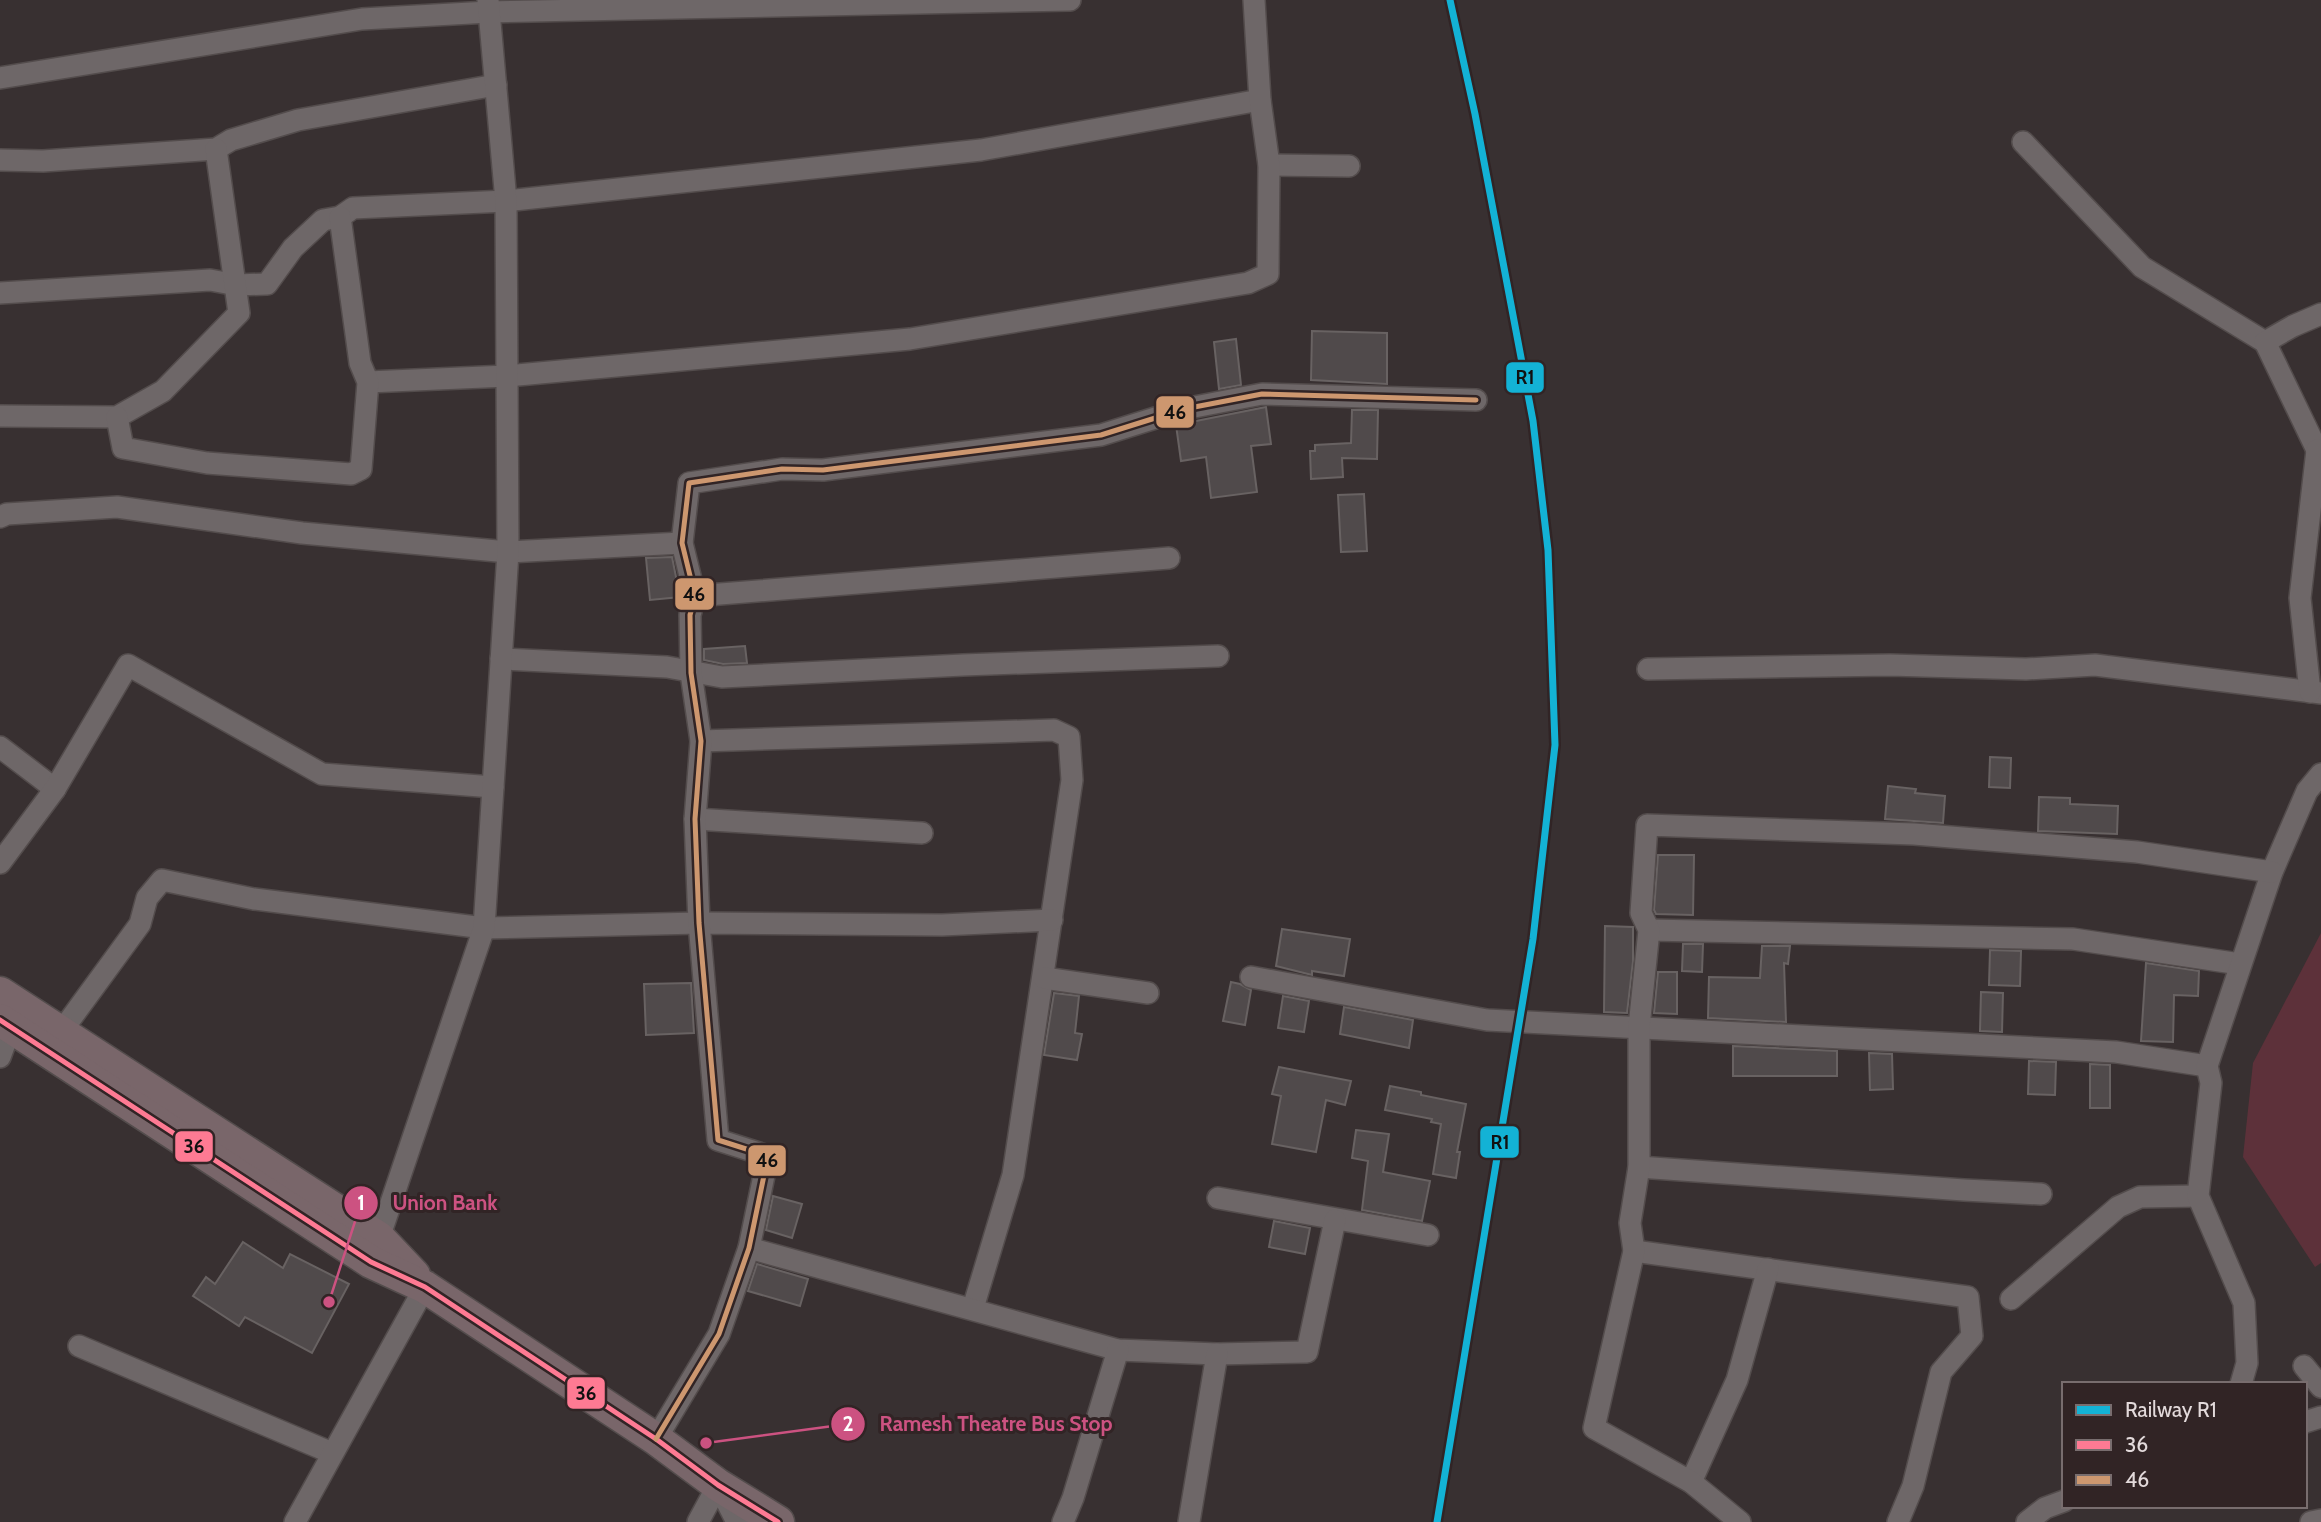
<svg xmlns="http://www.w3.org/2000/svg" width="2321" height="1522" viewBox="0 0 2321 1522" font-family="Cabin,sans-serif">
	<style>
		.green { fill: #5d313a }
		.building { fill: #504a4b; stroke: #686262; stroke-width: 2 }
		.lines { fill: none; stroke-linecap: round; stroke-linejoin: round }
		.minor-casing { stroke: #534c4c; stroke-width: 24 }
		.highway-casing { stroke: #534c4c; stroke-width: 35 }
		.minor { stroke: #6e6768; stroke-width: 21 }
		.highway { stroke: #79666a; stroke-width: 32 }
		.bus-1-casing { stroke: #312425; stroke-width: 10 }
		.bus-2-casing { stroke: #312425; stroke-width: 10 }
		.bus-1 { stroke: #fe7a93; stroke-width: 5 }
		.bus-2 { stroke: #cd976f; stroke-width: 5 }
		.rail-1-casing { stroke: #312425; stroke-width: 12 }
		.rail-1 { stroke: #13b2d5; stroke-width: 7 }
		.leader { fill: none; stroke: #cc5281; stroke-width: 2.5 }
		.callout-dot { fill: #cc5281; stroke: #312425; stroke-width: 2.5 }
		.mark-label { font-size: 21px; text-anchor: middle; font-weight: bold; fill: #fff }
		.callout-label { font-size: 21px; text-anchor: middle; font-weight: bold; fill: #cc5281; stroke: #312425; stroke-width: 6; stroke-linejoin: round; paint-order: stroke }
		.line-badge { stroke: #312425; stroke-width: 2.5 }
		.pale-badge-label { font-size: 19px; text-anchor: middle; font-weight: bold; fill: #111 }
	</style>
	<rect width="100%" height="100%" fill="#383031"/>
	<polygon class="green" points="2321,933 2321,1263 2315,1267 2243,1157 2253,1063"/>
	<g class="building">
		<polygon points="1312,331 1387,333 1387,384 1311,380"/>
		<polygon points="1236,339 1241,385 1219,389 1214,342"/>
		<polygon points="1266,407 1271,444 1251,446 1257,492 1211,498 1206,457 1181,461 1176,425"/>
		<polygon points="1352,410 1378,410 1377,459 1342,458 1343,477 1311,479 1310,451 1315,451 1315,445 1351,443"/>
		<polygon points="1364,494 1367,551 1341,552 1338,495"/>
		<polygon points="672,557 680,597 650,600 646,558"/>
		<polygon points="745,646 747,663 723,664 704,660 704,649"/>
		<polygon points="1990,757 2011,758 2010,788 1989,787"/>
		<polygon points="1888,786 1916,789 1915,793 1945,796 1943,823 1885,819"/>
		<polygon points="2039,797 2070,798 2070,804 2118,806 2117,834 2038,831"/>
		<polygon points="1658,855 1694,855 1693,915 1656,914 1654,910"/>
		<polygon points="1605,926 1633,927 1633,961 1627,1013 1604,1012"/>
		<polygon points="1282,929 1350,939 1344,976 1312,971 1312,975 1276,966"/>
		<polygon points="1683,944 1703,944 1702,972 1682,971"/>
		<polygon points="1762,946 1790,946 1788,964 1784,963 1786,1022 1708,1018 1709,977 1760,978"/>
		<polygon points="1990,950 2021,951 2020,986 1989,985"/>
		<polygon points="2146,963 2199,971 2198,996 2174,995 2173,1042 2141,1041"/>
		<polygon points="1658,972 1677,972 1677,1014 1654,1013"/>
		<polygon points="1231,982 1240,984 1251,990 1245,1025 1223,1021"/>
		<polygon points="691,983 694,1033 646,1035 644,984"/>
		<polygon points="1981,992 2003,993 2002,1032 1980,1031"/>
		<polygon points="1054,993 1079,996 1075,1033 1082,1034 1077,1060 1044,1055"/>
		<polygon points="1283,996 1309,1001 1304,1032 1278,1028"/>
		<polygon points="1344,1007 1413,1020 1409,1048 1340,1034"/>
		<polygon points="1733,1046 1837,1051 1837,1076 1733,1076"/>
		<polygon points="1869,1053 1892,1054 1893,1089 1870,1090"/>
		<polygon points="2029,1061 2056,1062 2055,1095 2028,1094"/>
		<polygon points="2090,1064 2110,1065 2110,1108 2090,1108"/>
		<polygon points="1279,1067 1351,1081 1345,1105 1326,1100 1316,1152 1272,1144 1281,1096 1272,1094"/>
		<polygon points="1390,1086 1421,1092 1421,1095 1466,1104 1457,1152 1460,1152 1456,1178 1433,1174 1441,1124 1431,1122 1432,1119 1385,1110"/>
		<polygon points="1356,1130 1389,1134 1383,1172 1430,1181 1422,1221 1362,1210 1368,1161 1352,1158"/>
		<polygon points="773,1196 802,1204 792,1238 766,1230"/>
		<polygon points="1274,1221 1310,1228 1305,1254 1269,1247"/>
		<polygon points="243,1242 283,1268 290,1254 349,1284 312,1353 245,1317 239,1326 193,1296 206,1277 215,1284"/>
		<polygon points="757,1264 808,1279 800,1306 748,1291"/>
	</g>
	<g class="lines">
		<defs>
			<g id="minor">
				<polyline points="0,78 362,19 489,12 1070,0"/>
				<polyline points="2023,142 2142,267 2265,342"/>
				<polyline points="0,160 43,161 216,149 231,140 298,120 496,85"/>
				<polyline points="1269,165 1349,166"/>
				<polyline points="0,293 210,280 237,285 267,284 293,248 323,220 340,217 353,208 506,201 981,150 1260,100"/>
				<polyline points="2321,314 2293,326 2265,342 2317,450 2321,446"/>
				<polyline points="368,382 507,376 910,339 1248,283 1268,274 1269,165 1260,100 1254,0"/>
				<polyline points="0,416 117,417 163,391 239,313 216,149"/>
				<polyline points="117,417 123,448 207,463 351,474 361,469 368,382 360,363 340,217"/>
				<polyline points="0,517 7,514 117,507 302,533 508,552 682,543"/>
				<polyline points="695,596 1169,558"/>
				<polyline points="501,659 667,667 722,677 963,665 1218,656"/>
				<polyline points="1648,669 1890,665 2026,669 2095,665 2321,693"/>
				<polyline points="2310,692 2300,598 2317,450"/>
				<polyline points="701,741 1054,730 1069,737 1072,780 1013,1175 973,1308"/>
				<polyline points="0,747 55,789"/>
				<polyline points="695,819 922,833"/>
				<polyline points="0,863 55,789 128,665 322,774 493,787"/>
				<polyline points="1649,930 2073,939 2240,964"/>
				<polyline points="1251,977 1487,1020 2116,1052 2207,1066"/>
				<polyline points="1044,978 1148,993"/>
				<polyline points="61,1032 140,924 147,898 162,880 254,899 484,928 699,923 942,925 1052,920"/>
				<polyline points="0,1057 11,1027"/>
				<polyline points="1639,1167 1964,1190 2041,1194"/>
				<polyline points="1218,1198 1428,1235"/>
				<polyline points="376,1247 484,928 508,552 506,201 488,0"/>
				<polyline points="749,1248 1118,1350 1217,1354 1307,1352 1335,1220"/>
				<polyline points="1634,1251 1968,1297 1972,1336 1941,1372 1913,1486 1898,1522"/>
				<polyline points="2011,1299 2118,1207 2140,1197 2198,1196"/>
				<polyline points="79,1346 332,1453"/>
				<polyline points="2304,1366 2321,1387"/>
				<polyline points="2241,1384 2247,1363 2244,1303 2198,1196 2211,1083 2207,1066 2272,872 2307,791 2321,774"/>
				<polyline points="2305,1422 2321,1417"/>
				<polyline points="656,1439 719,1334 749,1248 768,1156 718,1140 699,923 695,819 701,741 691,673 690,615 695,596 682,543 689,483 782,469 823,470 1101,435 1184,409 1262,394 1476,400"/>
				<polyline points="1691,1482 1737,1380 1768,1269"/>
				<polyline points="719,1487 737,1522"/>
				<polyline points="295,1522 425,1287"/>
				<polyline points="698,1522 718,1485"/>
				<polyline points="1063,1522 1073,1498 1118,1350"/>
				<polyline points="1189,1522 1217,1354"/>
				<polyline points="1740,1522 1691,1482 1594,1428 1634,1251 1630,1223 1639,1167 1639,1027 1649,930 1641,913 1647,825 1914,834 2137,852 2272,872"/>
				<polyline points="2027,1522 2045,1508 2064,1501"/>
				<polyline points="2311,1522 2321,1520"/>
			</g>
			<g id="highway">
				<polyline points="0,993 379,1238 414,1275"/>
				<polyline points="0,1020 371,1262 425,1287 656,1439 718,1485 778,1522"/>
			</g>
		</defs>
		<use href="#minor" class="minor-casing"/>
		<use href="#highway" class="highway-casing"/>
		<use href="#minor" class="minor"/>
		<use href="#highway" class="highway"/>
		<defs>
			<polyline id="bus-1" points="0,1020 371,1262 425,1287 656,1439 718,1485 778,1522"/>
			<polyline id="bus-2" points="656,1439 719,1334 749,1248 768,1156 718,1140 699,923 695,819 701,741 691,673 690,615 695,596 682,543 689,483 782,469 823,470 1101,435 1184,409 1262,394 1476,400"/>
		</defs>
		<use href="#bus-1" class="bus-1-casing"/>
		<use href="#bus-2" class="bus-2-casing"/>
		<use href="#bus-1" class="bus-1"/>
		<use href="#bus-2" class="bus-2"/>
		<defs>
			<polyline id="rail-1" points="1437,1522 1533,939 1555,745 1548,550 1533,421 1475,114 1450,0"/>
		</defs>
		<use href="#rail-1" class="rail-1-casing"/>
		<use href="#rail-1" class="rail-1"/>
	</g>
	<path class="leader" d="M329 1302L361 1203M706 1443L848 1424"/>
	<g class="callout-dot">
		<circle cx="329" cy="1302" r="7"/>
		<circle cx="706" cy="1443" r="7"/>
		<circle cx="361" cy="1203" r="18"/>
		<circle cx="848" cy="1424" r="18"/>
	</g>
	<g class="mark-label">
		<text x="361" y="1210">1</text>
		<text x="848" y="1431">2</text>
	</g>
	<g class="callout-label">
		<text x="445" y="1210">Union Bank</text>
		<text x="996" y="1431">Ramesh Theatre Bus Stop</text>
	</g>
	<g class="line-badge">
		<rect x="1505" y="361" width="40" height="33" rx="7" fill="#13b2d5"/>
		<rect x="1155" y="395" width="40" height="34" rx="7" fill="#cd976f"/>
		<rect x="674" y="577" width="41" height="34" rx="7" fill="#cd976f"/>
		<rect x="1479" y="1125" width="41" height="34" rx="7" fill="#13b2d5"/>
		<rect x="174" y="1130" width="40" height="33" rx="7" fill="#fe7a93"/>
		<rect x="747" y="1144" width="40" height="33" rx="7" fill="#cd976f"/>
		<rect x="566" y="1376" width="40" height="34" rx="7" fill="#fe7a93"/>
	</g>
	<g class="pale-badge-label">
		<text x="1525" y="384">R1</text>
		<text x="1175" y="419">46</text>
		<text x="694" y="601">46</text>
		<text x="1500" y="1149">R1</text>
		<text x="194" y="1153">36</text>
		<text x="767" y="1167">46</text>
		<text x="586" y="1400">36</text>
	</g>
	<rect x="2062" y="1382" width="245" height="126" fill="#312425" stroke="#786d6e" stroke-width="2"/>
	<rect x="2076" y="1405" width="35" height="10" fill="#13b2d5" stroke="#786d6e" stroke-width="2"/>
	<text x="2125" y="1417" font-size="21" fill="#e3dadb">Railway R1</text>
	<rect x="2076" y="1440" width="35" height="10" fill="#fe7a93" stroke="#786d6e" stroke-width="2"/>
	<text x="2125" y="1452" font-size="21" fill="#e3dadb">36</text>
	<rect x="2076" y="1475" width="35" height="10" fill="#cd976f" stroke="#786d6e" stroke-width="2"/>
	<text x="2125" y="1487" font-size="21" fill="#e3dadb">46</text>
</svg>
